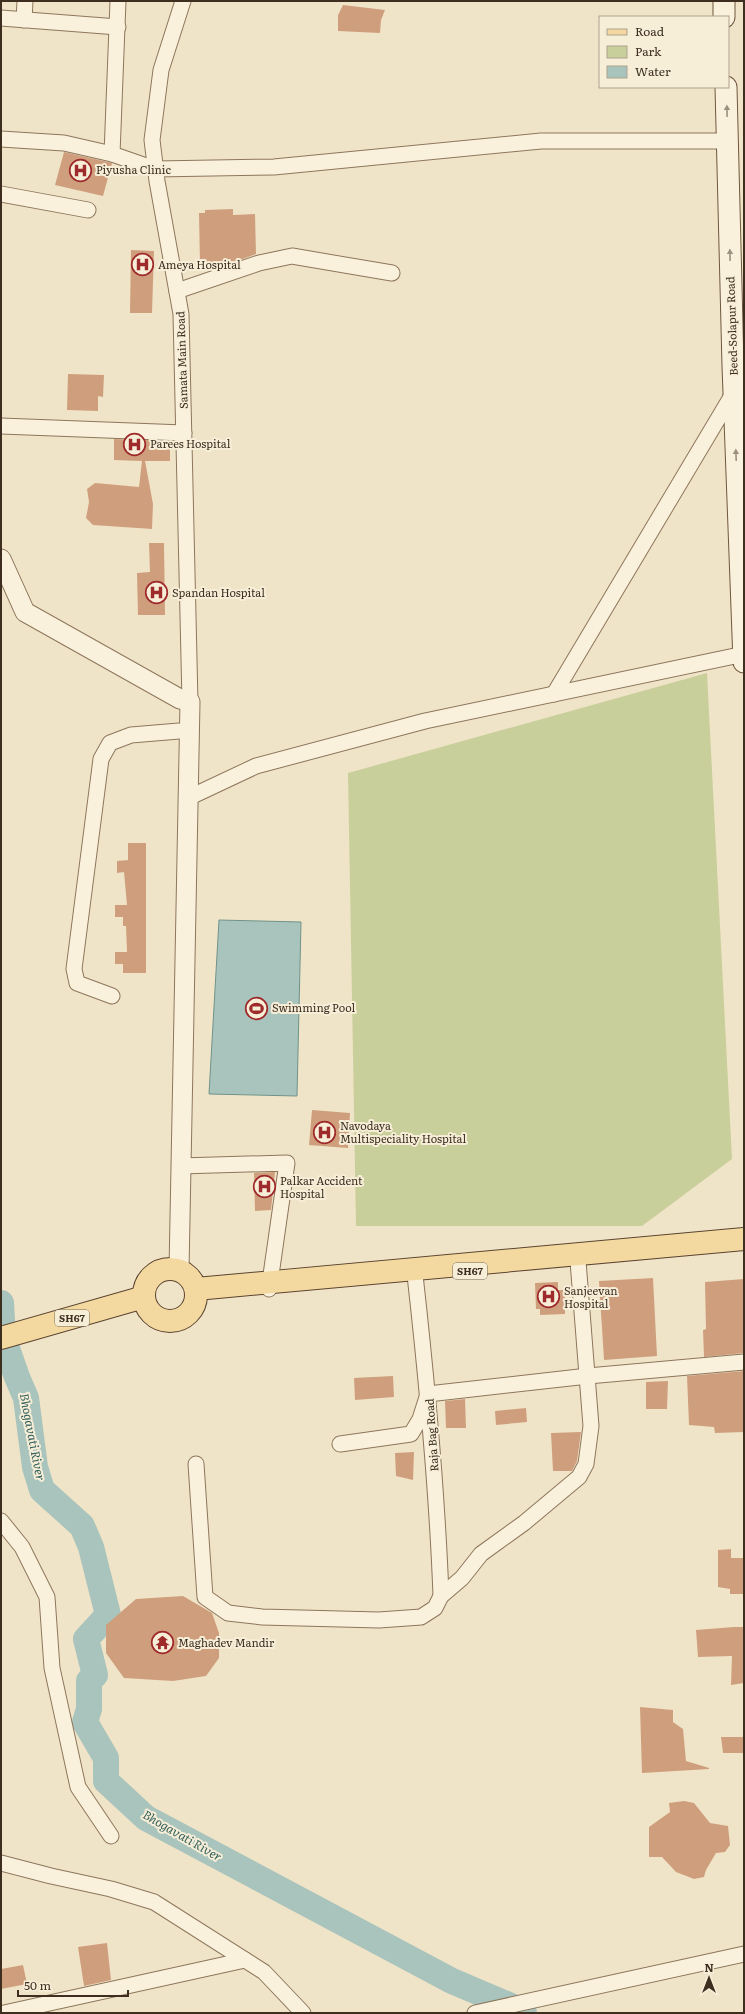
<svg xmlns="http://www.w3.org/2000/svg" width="745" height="2014" viewBox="0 0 745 2014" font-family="Literata,serif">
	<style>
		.green { fill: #c9cf9b }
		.water { fill: #a9c4bc; stroke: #6f938a }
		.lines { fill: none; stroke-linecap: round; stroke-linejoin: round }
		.river { stroke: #a9c4bc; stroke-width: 26 }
		.building { fill: #cf9f7d }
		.minor-casing { stroke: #8d765c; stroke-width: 17 }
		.tertiary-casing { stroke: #8d765c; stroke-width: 21 }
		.secondary-casing { stroke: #6f573f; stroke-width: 23 }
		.primary-casing { stroke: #5b4430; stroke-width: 24 }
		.minor { stroke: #faf1dc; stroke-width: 15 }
		.tertiary { stroke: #faf1dc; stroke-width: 19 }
		.secondary { stroke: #faf1dc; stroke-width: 21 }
		.primary { stroke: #f3d9a0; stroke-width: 22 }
		.oneway { fill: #9c907e }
		.labels { text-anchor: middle; stroke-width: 4; stroke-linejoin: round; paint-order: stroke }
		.shield { fill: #f7eed8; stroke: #756857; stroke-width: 1 }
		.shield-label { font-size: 10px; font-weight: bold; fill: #3d2e20 }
		.poi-label { font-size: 11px; fill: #3d2e20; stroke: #f7eed8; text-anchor: start }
		.street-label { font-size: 11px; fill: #3d2e20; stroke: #f7eed8 }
		.water-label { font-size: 12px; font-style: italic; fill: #2f5d5a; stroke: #f7eed8 }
	</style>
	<rect width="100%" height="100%" fill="#f0e4c8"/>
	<polygon class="green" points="707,673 732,1159 642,1226 356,1226 348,773"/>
	<polygon class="water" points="219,920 301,922 297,1096 209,1094"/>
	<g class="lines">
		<polyline class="river" points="1,1303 3,1337 17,1377 26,1398 35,1467 42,1490 82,1526 91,1547 108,1615 86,1639 95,1675 89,1681 89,1709 85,1722 106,1758 106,1781 146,1818 452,1981 511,2006 524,2013"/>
	</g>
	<g class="building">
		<polygon points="343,5 385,10 381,20 380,33 338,31 338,15"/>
		<polygon points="64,152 112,163 103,196 55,185"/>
		<polygon points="233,209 233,215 255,214 256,254 232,263 200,264 199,213 205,213 205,210"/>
		<polygon points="131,250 154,251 152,313 130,313"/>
		<polygon points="68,374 104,375 103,397 98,396 98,411 67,410"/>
		<polygon points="114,439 170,441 170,461 145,461 153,504 152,529 93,525 86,518 89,502 87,489 95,483 139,487 142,461 114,460"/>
		<polygon points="149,543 164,543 165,615 138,615 137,573 150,572"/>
		<polygon points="128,843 146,843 146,973 123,973 123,964 115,964 115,952 127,952 126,926 123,926 123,917 115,917 115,905 127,905 124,872 117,873 117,861 128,860"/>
		<polygon points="312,1110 350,1113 348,1148 309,1145"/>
		<polygon points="275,1172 271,1210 255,1211 254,1173"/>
		<polygon points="653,1278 657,1356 604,1360 599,1281"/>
		<polygon points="744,1279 744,1353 704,1357 703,1330 706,1329 705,1282"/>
		<polygon points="558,1282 558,1290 565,1290 565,1314 540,1315 540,1309 536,1309 535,1283"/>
		<polygon points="744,1371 744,1432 715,1433 714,1427 689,1425 687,1376"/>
		<polygon points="393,1376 394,1397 355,1400 354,1378"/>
		<polygon points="668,1381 667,1409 646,1409 646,1382"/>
		<polygon points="465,1399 466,1428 446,1428 445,1401"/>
		<polygon points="526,1408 527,1422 496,1425 495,1411"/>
		<polygon points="581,1432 577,1461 572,1471 553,1471 551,1433"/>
		<polygon points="414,1452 413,1480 396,1476 395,1453"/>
		<polygon points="731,1549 731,1558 744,1558 744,1594 730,1594 730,1589 718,1587 718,1550"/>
		<polygon points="183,1596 212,1613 219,1633 219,1658 206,1676 173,1681 124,1678 106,1653 106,1625 136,1599"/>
		<polygon points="734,1627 744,1627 744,1683 731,1685 732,1656 698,1657 696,1630"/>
		<polygon points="640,1707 673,1710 673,1722 683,1729 686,1761 709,1768 709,1769 642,1773"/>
		<polygon points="721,1737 744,1737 744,1753 723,1753"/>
		<polygon points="684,1801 694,1803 710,1823 728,1826 730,1845 725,1852 716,1853 706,1870 704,1877 694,1879 676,1872 662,1857 649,1857 649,1827 670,1812 669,1803"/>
		<polygon points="107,1943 111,1980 84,1986 78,1947"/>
		<polygon points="23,1965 27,1984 1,1989 1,1969"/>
	</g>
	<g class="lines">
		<defs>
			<g id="minor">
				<polyline points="183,1 161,70 152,140 157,181 181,314 190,702"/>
				<polyline points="1,18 118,27"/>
				<polyline points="24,20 25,1"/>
				<polyline points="1,139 64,143 112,154 155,169 274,167 541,141 727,141"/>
				<polyline points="112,154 118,1"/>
				<polyline points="1,194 88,210"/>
				<polyline points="177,291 259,263 292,256 392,273"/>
				<polyline points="1,426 184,433"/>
				<polyline points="554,694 734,392"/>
				<polyline points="188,798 256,766 425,721 744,654"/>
				<polyline points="112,996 77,983 74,969 101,759 110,743 131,735 179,731"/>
				<polyline points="180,1166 287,1163 269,1289"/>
				<path d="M415,1275C427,1382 437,1489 441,1596"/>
				<polyline points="340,1444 411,1434 420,1419 428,1394 588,1376 744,1362"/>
				<polyline points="196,1464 205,1597 228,1613 262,1617 379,1620 421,1617 435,1608 441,1596 462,1578 481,1554 524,1523 579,1477 586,1464 591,1426 578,1261"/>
				<polyline points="1,1521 22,1547 47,1597 52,1668 78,1787 111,1836"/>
				<polyline points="1,1863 51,1876 111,1889 154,1902 264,1972 303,2013"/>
				<polyline points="4,2013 245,1960"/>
				<polyline points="475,2013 744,1954"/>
			</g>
			<polyline id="tertiary" points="1,559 25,612 180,699 190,702 179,1270"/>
			<g id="secondary">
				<polyline points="724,1 724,17"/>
				<polyline points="726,87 733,366 744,662"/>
			</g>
			<g id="primary">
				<circle cx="170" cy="1295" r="26"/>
				<polyline points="196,1289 744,1239"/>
				<polyline points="1,1338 144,1297"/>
			</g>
		</defs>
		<use href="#minor" class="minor-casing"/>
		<use href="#tertiary" class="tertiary-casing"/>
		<use href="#secondary" class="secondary-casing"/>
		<use href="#primary" class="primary-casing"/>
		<use href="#minor" class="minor"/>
		<use href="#tertiary" class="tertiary"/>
		<use href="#secondary" class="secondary"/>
		<use href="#primary" class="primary"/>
	</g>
	<defs><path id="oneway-solid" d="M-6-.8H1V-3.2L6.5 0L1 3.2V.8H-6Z"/></defs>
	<g class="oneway">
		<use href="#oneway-solid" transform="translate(727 111) rotate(-91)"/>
		<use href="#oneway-solid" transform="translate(730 255) rotate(-91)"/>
		<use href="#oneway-solid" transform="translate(736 455) rotate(-92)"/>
	</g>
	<defs>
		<symbol id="hospital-ring" viewBox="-11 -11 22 22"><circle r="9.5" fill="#f7eed8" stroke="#9e2a2b" stroke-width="1.5"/><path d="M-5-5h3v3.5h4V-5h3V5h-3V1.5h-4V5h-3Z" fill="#9e2a2b"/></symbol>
		<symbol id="stadium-ring" viewBox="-11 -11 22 22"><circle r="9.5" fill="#f7eed8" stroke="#9e2a2b" stroke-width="1.5"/><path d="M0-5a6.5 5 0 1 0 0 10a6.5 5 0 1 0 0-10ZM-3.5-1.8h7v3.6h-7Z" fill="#9e2a2b"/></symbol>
		<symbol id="temple-ring" viewBox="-11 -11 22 22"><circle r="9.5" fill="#f7eed8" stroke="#9e2a2b" stroke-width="1.5"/><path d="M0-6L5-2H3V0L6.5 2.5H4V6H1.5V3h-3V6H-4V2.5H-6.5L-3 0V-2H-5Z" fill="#9e2a2b"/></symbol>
	</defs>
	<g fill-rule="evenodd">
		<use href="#hospital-ring" x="68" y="158" width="25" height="25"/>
		<use href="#hospital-ring" x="130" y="252" width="25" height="25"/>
		<use href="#hospital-ring" x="122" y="432" width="25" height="25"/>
		<use href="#hospital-ring" x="144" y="580" width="25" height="25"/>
		<use href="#stadium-ring" x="244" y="996" width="25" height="25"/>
		<use href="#hospital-ring" x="312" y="1120" width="25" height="25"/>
		<use href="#hospital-ring" x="252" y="1174" width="25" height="25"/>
		<use href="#hospital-ring" x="536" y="1284" width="25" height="25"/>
		<use href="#temple-ring" x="150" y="1630" width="25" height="25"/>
	</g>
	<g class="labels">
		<g class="shield">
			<rect x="453" y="1263" width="34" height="16" rx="3"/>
			<rect x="55" y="1310" width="34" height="16" rx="3"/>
		</g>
		<g class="shield-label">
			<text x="470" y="1275">SH67</text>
			<text x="72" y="1322">SH67</text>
		</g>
		<g class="poi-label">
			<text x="96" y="174">Piyusha Clinic</text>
			<text x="158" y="269">Ameya Hospital</text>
			<text x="150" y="448">Parees Hospital</text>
			<text x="172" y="597">Spandan Hospital</text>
			<text x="272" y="1012">Swimming Pool</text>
			<text x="340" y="1130">Navodaya<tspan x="340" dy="13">Multispeciality Hospital</tspan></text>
			<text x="280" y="1185">Palkar Accident<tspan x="280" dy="13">Hospital</tspan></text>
			<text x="564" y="1295">Sanjeevan<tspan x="564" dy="13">Hospital</tspan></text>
			<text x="178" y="1647">Maghadev Mandir</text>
		</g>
		<g class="street-label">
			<text transform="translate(732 326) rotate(-92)" y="4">Beed-Solapur Road</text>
			<text transform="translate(182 360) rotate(-92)" y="4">Samata Main Road</text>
			<text transform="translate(432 1435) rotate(-94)" y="4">Raja Bag Road</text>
		</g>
		<g class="water-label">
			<text transform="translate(32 1437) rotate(79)" y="4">Bhogavati River</text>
			<text transform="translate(182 1836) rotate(30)" y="4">Bhogavati River</text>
		</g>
	</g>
	<rect width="745" height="2014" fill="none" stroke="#3d2e20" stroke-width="4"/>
	<rect x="599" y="16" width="130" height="72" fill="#f7eed8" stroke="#ada18e"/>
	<rect x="607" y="29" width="20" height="6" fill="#f3d9a0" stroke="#ada18e"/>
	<text x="635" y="36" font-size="12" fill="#3d2e20">Road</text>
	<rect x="607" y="46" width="20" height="12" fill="#c9cf9b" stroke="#ada18e"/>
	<text x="635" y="56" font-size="12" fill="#3d2e20">Park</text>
	<rect x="607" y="66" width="20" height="12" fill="#a9c4bc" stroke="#ada18e"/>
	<text x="635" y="76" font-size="12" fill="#3d2e20">Water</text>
	<g transform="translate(709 1978)" stroke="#f7eed8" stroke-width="3" paint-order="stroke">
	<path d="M0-3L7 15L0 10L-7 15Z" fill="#3d2e20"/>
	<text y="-6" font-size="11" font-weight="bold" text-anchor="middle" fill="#3d2e20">N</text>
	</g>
	<path d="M18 1990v6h110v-6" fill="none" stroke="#3d2e20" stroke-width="2"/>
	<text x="24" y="1990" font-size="12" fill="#3d2e20" stroke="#f7eed8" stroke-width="3" paint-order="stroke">50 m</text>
</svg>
